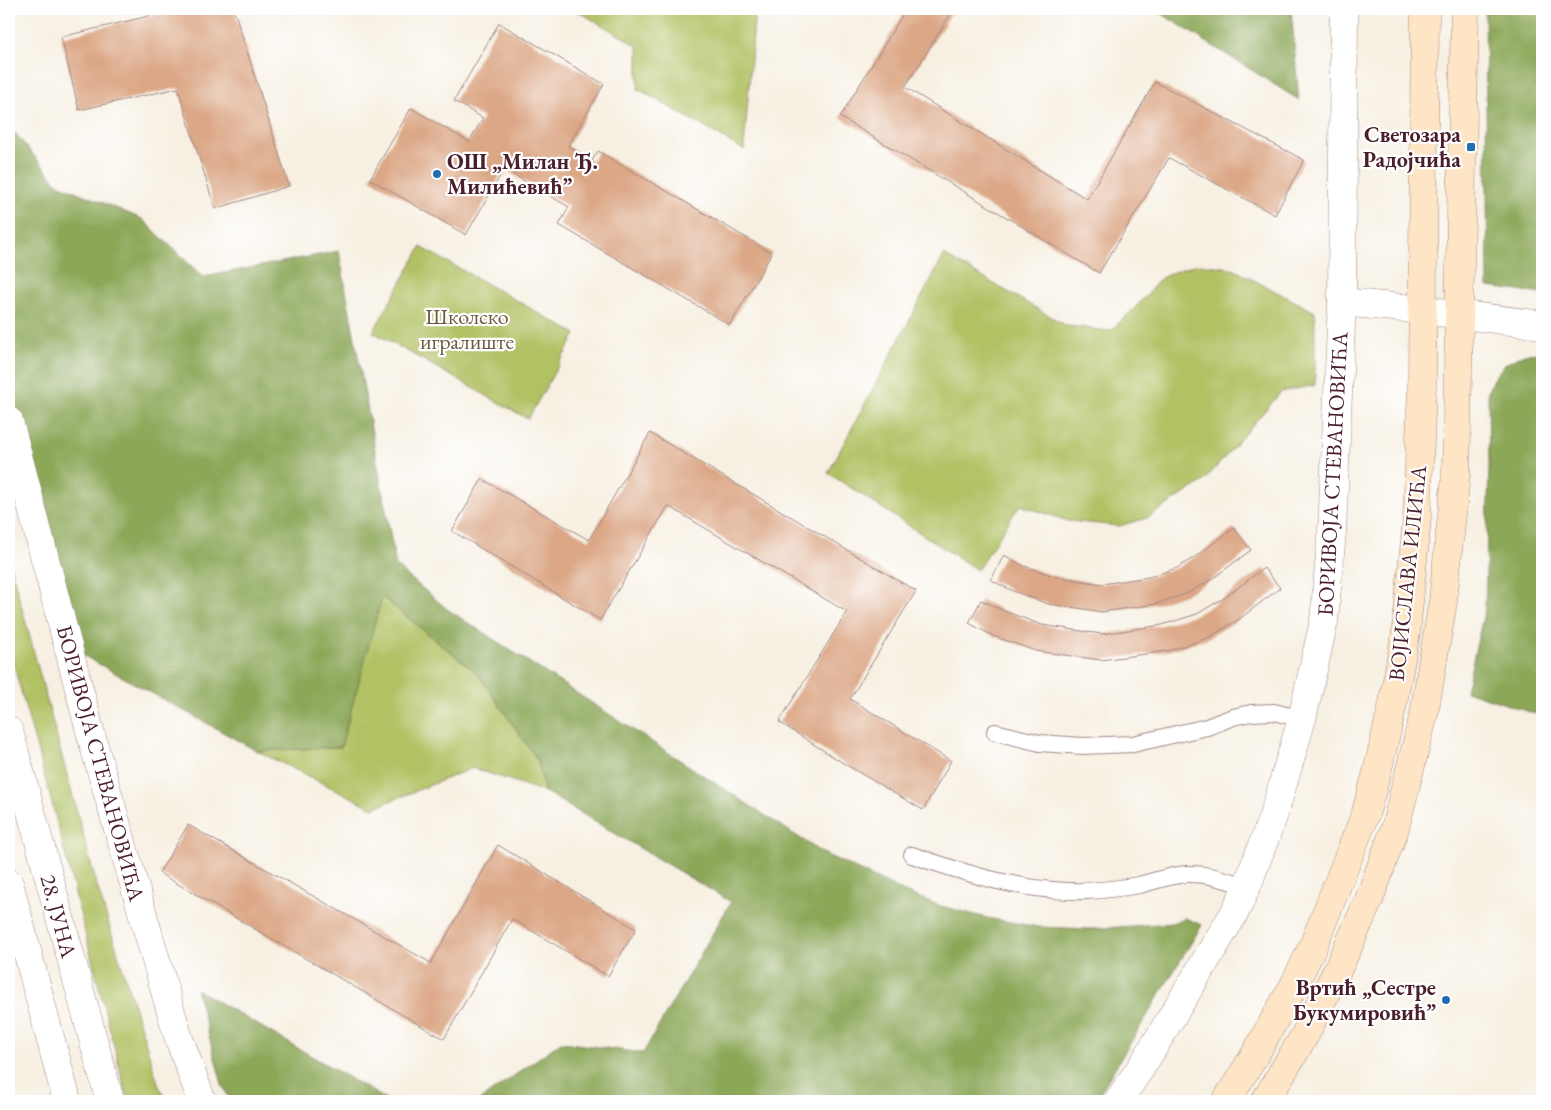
<svg xmlns="http://www.w3.org/2000/svg" width="1551" height="1110" viewBox="0 0 1551 1110" font-family="'EB Garamond',serif">
	<style>
		.green { fill: #b1c163; stroke: #7e7047 }
		.forest { fill: #8ca759; stroke: #6b6342 }
		.building { fill: #dba786 }
		.lines { fill: none; stroke-linecap: round; stroke-linejoin: round }
		.lane-casing { stroke: #a08886; stroke-width: 18 }
		.street-casing { stroke: #a08886; stroke-width: 29 }
		.secondary-casing { stroke: #a08886; stroke-width: 29 }
		.lane { stroke: #fff; stroke-width: 16 }
		.street { stroke: #fff; stroke-width: 28 }
		.secondary { stroke: #fee5c5; stroke-width: 28 }
		.poi-dot { fill: #1f6fb2; stroke: #fff; stroke-width: 2 }
		.labels { text-anchor: middle; stroke-width: 4.5; stroke-linejoin: round; paint-order: stroke }
		.poi-label { font-size: 22px; font-weight: bold; fill: #4a1f2b; stroke: #fff; text-anchor: end }
		.park-label { font-size: 22px; fill: #6e583f; stroke: #fff }
		.street-label { font-size: 22px; fill: #4a1f2b; stroke: #fff }
	</style>
	<rect width="100%" height="100%" fill="#fff"/>
	<filter id="ink" filterUnits="userSpaceOnUse"><feTurbulence type="fractalNoise" baseFrequency=".02" numOctaves="2"/><feDisplacementMap in="SourceGraphic" scale="10" xChannelSelector="R" yChannelSelector="G"/><feConvolveMatrix kernelMatrix="1 2 1 2 8 2 1 2 1" color-interpolation-filters="sRGB"/></filter>
	<filter id="wash" filterUnits="userSpaceOnUse"><feTurbulence type="fractalNoise" baseFrequency=".0096" numOctaves="4" result="noise"/><feDisplacementMap in="SourceGraphic" scale="20" xChannelSelector="R" yChannelSelector="G"/><feGaussianBlur stdDeviation="1.12" result="paint"/><feColorMatrix in="noise" values="0 0 0 0 0 0 0 0 0 0 0 0 0 0 0 0 0 1.4 0 .05"/><feComposite in="paint" operator="in"/></filter>
	<g filter="url(#wash)">
		<rect width="100%" height="100%" fill="#f7f0e2"/>
		<g class="green">
			<polygon points="574,9 755,9 744,150 638,89 638,46"/>
			<polygon points="421,247 576,334 528,419 373,332"/>
			<polygon points="944,255 1067,326 1110,331 1134,309 1161,278 1176,271 1198,264 1231,268 1315,312 1315,385 1281,392 1204,481 1147,518 1119,526 1068,521 1020,505 977,570 828,473"/>
			<polygon points="9,560 97,886 159,1086 166,1101 128,1101 54,811 9,648"/>
			<polygon points="381,596 477,673 537,759 545,792 473,768 373,808 257,751 341,747"/>
		</g>
		<g class="forest">
			<polygon points="1154,9 1291,9 1299,100"/>
			<polygon points="1485,9 1542,9 1542,294 1488,287"/>
			<polygon points="9,126 58,184 142,219 203,277 339,251 396,566 447,609 823,853 900,890 941,906 987,918 1039,927 1091,929 1172,923 1185,918 1202,925 1095,1101 479,1101 561,1042 643,1053 731,902 545,792 537,759 477,673 382,597 341,747 257,751 68,647 9,421"/>
			<polygon points="1542,353 1542,716 1466,691 1485,608 1489,465 1488,391 1493,379 1505,364 1524,354"/>
			<polygon points="196,989 389,1101 230,1101 222,1084"/>
		</g>
		<g id="blocks">
			<g class="building">
				<polygon points="178,9 231,9 236,16 289,186 215,209 178,88 79,110 61,37"/>
				<polygon points="906,9 954,9 905,87 1087,199 1155,82 1304,160 1275,215 1169,158 1099,273 840,117"/>
				<polygon points="499,23 604,84 568,146 592,161 598,151 772,253 730,325 559,225 569,207 504,169 466,235 370,179 411,108 469,142 483,118 454,101"/>
				<polygon points="650,433 916,591 850,699 951,761 923,810 843,763 779,722 847,612 668,506 600,620 452,531 482,479 589,540"/>
				<polygon points="1234,528 1251,550 1211,580 1188,593 1156,604 1102,612 1085,609 1048,604 1013,591 991,580 1004,555 1024,566 1054,576 1102,584 1149,577 1177,568 1195,557"/>
				<polygon points="1264,568 1280,588 1238,620 1208,638 1168,651 1101,660 1036,651 993,636 969,623 981,600 1004,611 1042,625 1081,631 1102,634 1162,625 1197,614 1224,598"/>
				<polygon points="188,825 431,963 498,845 636,929 608,976 512,919 444,1039 159,873"/>
			</g>
		</g>
	</g>
	<g filter="url(#ink)">
		<use href="#blocks" fill-opacity="0" stroke="#a08886" stroke-width="1"/>
		<g class="lines">
			<defs>
				<g id="lane">
					<polyline points="995,732 1040,743 1082,746 1133,744 1207,727 1233,717 1251,713 1274,712 1302,719"/>
					<path d="M912,855C967,874 1027,893 1086,891C1104,890 1122,888 1139,885C1155,881 1171,875 1187,874C1208,873 1228,881 1247,886"/>
				</g>
				<g id="street">
					<polyline points="1342,302 1423,310 1542,325"/>
					<polyline points="9,421 94,746 178,1036 202,1101"/>
					<polyline points="9,731 110,1101"/>
					<polyline points="9,883 67,1101"/>
					<polyline points="1118,1101 1142,1066 1235,912 1247,886 1274,814 1302,719 1324,621 1332,532 1342,302 1344,9"/>
				</g>
				<g id="secondary">
					<polyline points="1226,1101 1253,1058 1294,985 1313,946 1365,815 1377,773 1392,708 1406,632 1417,519 1422,385 1425,9"/>
					<polyline points="1265,1101 1305,1035 1341,962 1369,900 1395,828 1424,714 1443,601 1456,475 1465,9"/>
				</g>
			</defs>
			<use href="#lane" class="lane-casing"/>
			<use href="#street" class="street-casing"/>
			<use href="#secondary" class="secondary-casing"/>
			<use href="#lane" class="lane"/>
			<use href="#street" class="street"/>
			<use href="#secondary" class="secondary"/>
		</g>
	</g>
	<g class="poi-dot">
		<rect x="1466" y="142" width="10" height="10" rx="2.5"/>
		<circle cx="437" cy="174" r="5"/>
		<circle cx="1446" cy="1000" r="5"/>
	</g>
	<g class="labels">
		<g class="poi-label">
			<text x="1461" y="142">Светозара<tspan x="1461" dy="25">Радојчића</tspan></text>
			<text x="447" y="169" text-anchor="start">ОШ „Милан Ђ.<tspan x="447" dy="25">Милићевић”</tspan></text>
			<text x="1436" y="995">Вртић „Сестре<tspan x="1436" dy="25">Букумировић”</tspan></text>
		</g>
		<g class="park-label">
			<text x="467" y="324">Школско<tspan x="467" dy="25">игралиште</tspan></text>
		</g>
		<g class="street-label">
			<text transform="translate(1332 474) rotate(-87)" y="8">БОРИВОЈА СТЕВАНОВИЋА</text>
			<text transform="translate(1407 573) rotate(-84)" y="8">ВОЈИСЛАВА ИЛИЋА</text>
			<text transform="translate(101 763) rotate(75)" y="8">БОРИВОЈА СТЕВАНОВИЋА</text>
			<text transform="translate(59 916) rotate(75)" y="8">28. ЈУНА</text>
		</g>
	</g>
	<rect width="1551" height="1110" fill="none" stroke="#fff" stroke-width="30"/>
</svg>
